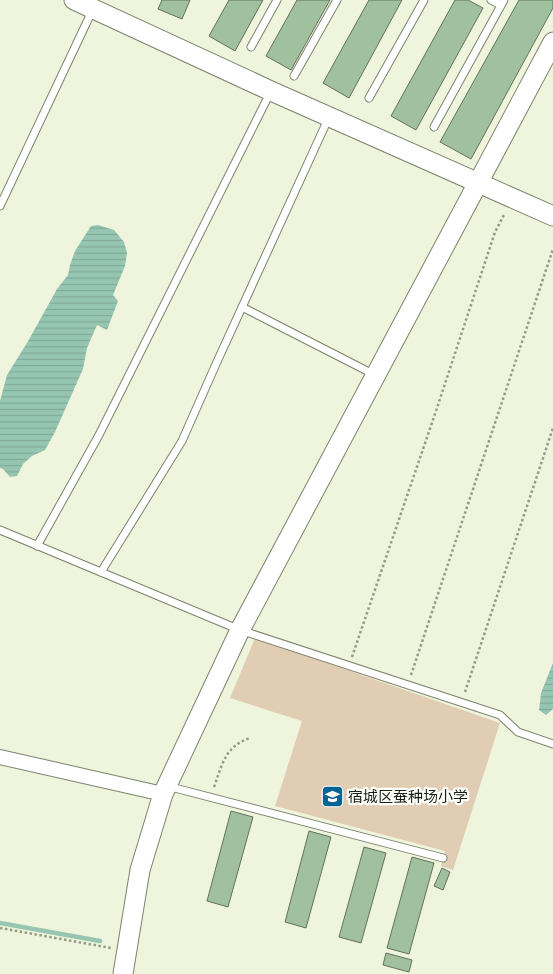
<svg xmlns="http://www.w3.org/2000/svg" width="553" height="974" viewBox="0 0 553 974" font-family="'Alegreya Sans','Noto Sans SC',sans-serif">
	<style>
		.grass { fill: #e1ccb4 }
		.water { fill: url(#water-rules) }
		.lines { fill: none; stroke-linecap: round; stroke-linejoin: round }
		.stream { stroke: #96c6b2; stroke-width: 4.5 }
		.building { fill: #a0c09e; stroke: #627260 }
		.lane-casing { stroke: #7d836d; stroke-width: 9 }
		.street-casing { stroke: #7d836d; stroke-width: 16 }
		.secondary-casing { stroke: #7d836d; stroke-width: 21 }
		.path { stroke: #959a88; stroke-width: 2.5; stroke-dasharray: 2.5 2.5; stroke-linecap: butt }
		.lane { stroke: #fff; stroke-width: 7 }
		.street { stroke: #fff; stroke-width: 14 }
		.secondary { stroke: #fff; stroke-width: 19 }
		.labels { text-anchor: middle; stroke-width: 4.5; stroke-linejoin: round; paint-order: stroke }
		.poi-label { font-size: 15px; fill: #1c1f16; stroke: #fdfffa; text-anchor: start }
	</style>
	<defs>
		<pattern id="water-rules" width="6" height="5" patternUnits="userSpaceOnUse" patternTransform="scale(1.25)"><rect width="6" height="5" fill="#96c6b2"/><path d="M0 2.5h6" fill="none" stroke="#81aa98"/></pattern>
	</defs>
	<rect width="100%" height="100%" fill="#eef5dc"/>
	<polygon class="grass" points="255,638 500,723 453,870 441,866 445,851 275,806 302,721 230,698"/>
	<g class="water">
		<polygon points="98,225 114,230 124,242 127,253 125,266 113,295 118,301 107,330 97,325 87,348 83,369 55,432 45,450 32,456 23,464 17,476 10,477 3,469 0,468 0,401 7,375 27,343 57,289 68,275 70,265 75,251 91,226"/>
		<polygon points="553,663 553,709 546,715 539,710 541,693"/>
	</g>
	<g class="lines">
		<polyline class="stream" points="0,923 100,941"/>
	</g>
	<g class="building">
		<polygon points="162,0 190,0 182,19 158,9"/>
		<polygon points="229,0 263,0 235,51 209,36"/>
		<polygon points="297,0 330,0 291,70 266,56"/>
		<polygon points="369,0 402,0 349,98 323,83"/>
		<polygon points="455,0 468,0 483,8 416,130 391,116"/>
		<polygon points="519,0 553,0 553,8 471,159 440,142"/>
		<polygon points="231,811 253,817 228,907 207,901"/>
		<polygon points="309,831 331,837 306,928 285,922"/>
		<polygon points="364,847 386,853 361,943 339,937"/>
		<polygon points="412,857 434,863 409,954 387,948"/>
		<polygon points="442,868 450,872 443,890 434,886"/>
		<polygon points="386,953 412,960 409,972 383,965"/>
	</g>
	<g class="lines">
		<defs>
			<g id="lane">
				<polyline points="491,0 501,5"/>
				<polyline points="251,47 277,0"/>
				<polyline points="294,76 337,0"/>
				<polyline points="369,98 424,0"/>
				<polyline points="434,127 504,0"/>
				<polyline points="0,206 93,9"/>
				<polyline points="242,307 375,375"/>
				<polyline points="0,530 240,630 500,715 518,732 553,744"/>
				<polyline points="37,546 99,435 271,91"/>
				<polyline points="101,572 182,441 216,364 329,117"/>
				<polyline points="167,786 443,858"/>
			</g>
			<polyline id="street" points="0,757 163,794"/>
			<g id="secondary">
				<polyline points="74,0 271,91 553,216"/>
				<polyline points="123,974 140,870 163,794 240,630 553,42"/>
			</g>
		</defs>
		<use href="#lane" class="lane-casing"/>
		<use href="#street" class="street-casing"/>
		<use href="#secondary" class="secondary-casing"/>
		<g class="path">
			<polyline points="352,657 436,411 495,232 505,213"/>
			<polyline points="411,675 553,249"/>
			<polyline points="465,692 553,428"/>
			<path d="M214,787C222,765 225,746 250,738"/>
			<polyline points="0,928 111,948"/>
		</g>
		<use href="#lane" class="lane"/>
		<use href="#street" class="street"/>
		<use href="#secondary" class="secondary"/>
	</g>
	<defs>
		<symbol id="school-square" viewBox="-11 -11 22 22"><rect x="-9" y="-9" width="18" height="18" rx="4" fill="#026493" stroke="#fdfffa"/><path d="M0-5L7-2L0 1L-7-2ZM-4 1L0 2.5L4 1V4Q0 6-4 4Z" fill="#fff"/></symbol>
	</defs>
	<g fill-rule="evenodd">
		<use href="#school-square" x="320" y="784" width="25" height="25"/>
	</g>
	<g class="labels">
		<g class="poi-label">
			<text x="348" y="802">宿城区蚕种场小学</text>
		</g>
	</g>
</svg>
